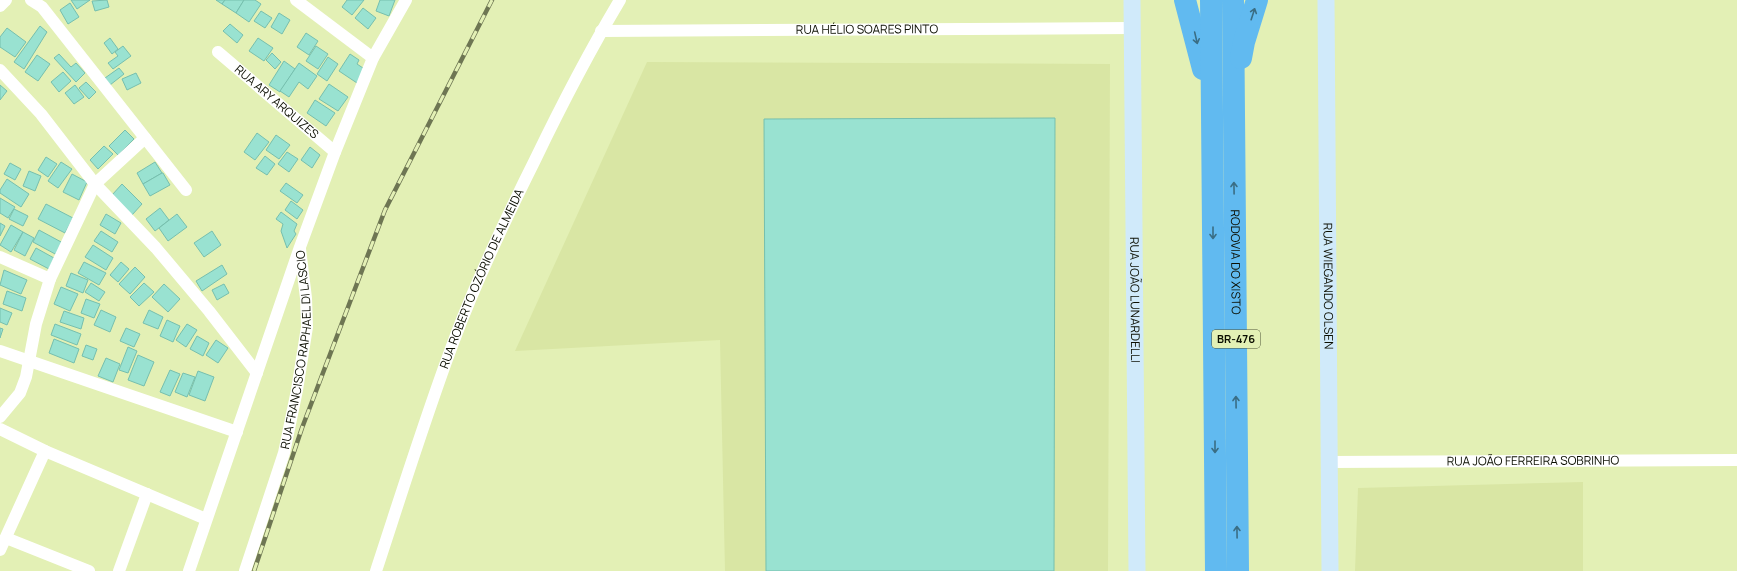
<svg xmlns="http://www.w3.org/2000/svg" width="1737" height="571" viewBox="0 0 1737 571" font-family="Manrope,sans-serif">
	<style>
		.built { fill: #d9e6a4 }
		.building { fill: #99e2d1; stroke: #76bfae }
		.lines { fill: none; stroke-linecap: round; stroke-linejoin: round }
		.street { stroke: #fff; stroke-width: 12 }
		.secondary { stroke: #d0eafa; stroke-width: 17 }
		.highway { stroke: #61baf0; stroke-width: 22 }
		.rail-casing { stroke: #6e7653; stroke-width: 4.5 }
		.rail { stroke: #e3f0b5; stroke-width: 3; stroke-dasharray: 9; stroke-linecap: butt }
		.oneway { stroke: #3a6d84 }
		.labels { text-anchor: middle; stroke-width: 3.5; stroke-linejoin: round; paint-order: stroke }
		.shield { fill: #e3f0b5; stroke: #4c5236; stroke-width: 1 }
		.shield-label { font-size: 11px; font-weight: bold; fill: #0b0e00 }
		.street-label { font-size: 12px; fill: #0b0e00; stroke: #e3f0b5 }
	</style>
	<rect width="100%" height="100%" fill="#e3f0b5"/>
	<g class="built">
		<polygon points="647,62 1110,64 1108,571 725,571 720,340 515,351"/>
		<polygon points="1583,482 1583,571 1355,571 1358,488"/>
	</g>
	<g class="building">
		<polygon points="71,0 90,0 77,9"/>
		<polygon points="107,0 109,7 95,11 92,1"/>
		<polygon points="216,0 225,0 222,4"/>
		<polygon points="225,0 244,0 236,13 222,4"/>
		<polygon points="244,0 255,0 261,4 249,22 236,13"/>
		<polygon points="347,0 364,0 352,15 342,7"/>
		<polygon points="380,0 395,0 389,16 376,11"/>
		<polygon points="70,3 79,17 68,24 60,10"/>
		<polygon points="363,8 376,18 368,29 355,18"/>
		<polygon points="261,11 272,18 265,28 254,21"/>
		<polygon points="279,13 290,20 282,34 271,27"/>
		<polygon points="230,24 243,35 237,43 223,31"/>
		<polygon points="40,26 47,32 24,69 14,62"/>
		<polygon points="7,28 26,42 15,57 0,47 0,37"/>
		<polygon points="306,33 318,41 309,55 297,47"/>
		<polygon points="110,38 118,49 112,54 104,43"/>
		<polygon points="258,38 273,48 264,61 249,51"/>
		<polygon points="123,46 131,56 113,69 108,63 118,56 115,52"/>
		<polygon points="316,46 328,54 318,69 306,61"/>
		<polygon points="272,53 281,62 275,69 266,60"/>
		<polygon points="59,54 71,67 76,63 85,73 76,82 54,58"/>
		<polygon points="350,54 359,60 357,64 366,70 357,83 339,71"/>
		<polygon points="37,55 50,64 38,81 25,72"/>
		<polygon points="328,57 338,64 327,81 317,74"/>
		<polygon points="284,61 295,69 280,92 269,85"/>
		<polygon points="299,63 317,76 308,89 299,82 289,97 280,91"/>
		<polygon points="119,68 124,74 110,85 105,78"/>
		<polygon points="63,72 71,81 59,92 51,82"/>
		<polygon points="136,73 141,83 127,90 122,79"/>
		<polygon points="86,82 96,92 89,99 79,88"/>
		<polygon points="329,84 348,97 338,111 319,99"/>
		<polygon points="0,85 7,91 0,100"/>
		<polygon points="75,85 84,97 74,104 65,93"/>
		<polygon points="315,100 335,113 326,126 307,113"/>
		<polygon points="1055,118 1054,571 766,571 764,119"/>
		<polygon points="125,130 134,139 118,155 109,146"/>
		<polygon points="257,133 269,142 255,160 244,152"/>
		<polygon points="276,135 290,145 279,159 266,150"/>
		<polygon points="104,146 113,154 98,169 90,160"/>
		<polygon points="310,147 320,155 312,168 301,160"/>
		<polygon points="287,152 298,159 289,172 278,164"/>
		<polygon points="265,156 275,164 267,175 256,168"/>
		<polygon points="46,157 57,164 48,177 38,170"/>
		<polygon points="61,162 72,169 58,188 48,181"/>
		<polygon points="155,162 162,173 143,184 137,173"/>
		<polygon points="10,163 21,169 15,180 4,174"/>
		<polygon points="29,171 41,176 35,191 23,186"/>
		<polygon points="162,173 163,173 170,185 150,196 143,184"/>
		<polygon points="72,174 87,182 79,200 63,192"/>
		<polygon points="7,179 29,194 21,207 0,193 0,190"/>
		<polygon points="286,183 303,195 297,203 280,191"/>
		<polygon points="122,184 142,204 132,215 112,195"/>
		<polygon points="0,198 15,207 8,218 0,213"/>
		<polygon points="291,201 303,210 297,219 285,210"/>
		<polygon points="46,204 73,218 65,233 38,219"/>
		<polygon points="160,208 169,220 155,231 146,219"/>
		<polygon points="14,209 28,216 23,226 9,219"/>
		<polygon points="281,212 297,224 294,231 296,234 287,248 281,231 283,224 276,219"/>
		<polygon points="106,214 121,223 115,234 100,225"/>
		<polygon points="177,214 187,227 168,241 159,228"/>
		<polygon points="0,223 5,226 0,236"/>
		<polygon points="11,225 23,232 11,252 0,245"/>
		<polygon points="39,230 63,243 57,255 33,242"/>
		<polygon points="101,231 118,242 112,252 94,241"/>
		<polygon points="212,231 221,245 204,257 194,243"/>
		<polygon points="23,232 34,238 25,256 14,250"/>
		<polygon points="93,245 113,258 106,270 85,257"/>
		<polygon points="36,248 54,258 49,269 30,259"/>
		<polygon points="84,262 106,273 99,285 78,273"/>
		<polygon points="121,262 129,269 118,282 110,275"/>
		<polygon points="222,265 227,274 202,291 196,281"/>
		<polygon points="135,267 145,277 130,294 119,284"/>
		<polygon points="4,270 27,280 21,294 0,285"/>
		<polygon points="71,273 88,280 83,293 66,286"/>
		<polygon points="91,283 105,292 99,301 85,292"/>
		<polygon points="144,283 154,292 139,306 130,297"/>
		<polygon points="164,284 180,299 168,312 152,297"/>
		<polygon points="224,284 229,293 217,300 212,290"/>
		<polygon points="61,287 78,294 70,311 54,304"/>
		<polygon points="7,291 26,298 22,311 3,304"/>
		<polygon points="86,299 100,304 94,318 81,313"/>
		<polygon points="0,308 12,313 7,325 0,322"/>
		<polygon points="101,310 116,317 110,332 94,325"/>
		<polygon points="149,310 163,317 158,329 143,323"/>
		<polygon points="64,311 84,318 81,329 60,322"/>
		<polygon points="167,320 180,326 173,342 160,336"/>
		<polygon points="55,324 81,334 77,345 51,335"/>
		<polygon points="187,324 197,330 186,347 176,340"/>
		<polygon points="0,328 3,329 0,338"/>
		<polygon points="126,328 140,334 134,347 120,341"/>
		<polygon points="197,336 209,343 203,356 190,349"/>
		<polygon points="54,339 79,349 74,363 49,353"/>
		<polygon points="216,340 228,348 218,363 206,355"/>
		<polygon points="86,345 97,349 93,360 82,356"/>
		<polygon points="128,347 137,351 128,373 119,370"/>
		<polygon points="138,355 154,362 144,386 128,380"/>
		<polygon points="106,358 120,364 113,382 98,376"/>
		<polygon points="170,370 180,374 170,396 160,392"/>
		<polygon points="198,371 214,377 205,401 189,395"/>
		<polygon points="183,373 195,377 187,397 175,392"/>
	</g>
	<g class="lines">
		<g class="street">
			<polyline points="31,0 42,7 186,190"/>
			<polyline points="296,0 373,58"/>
			<polyline points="0,6 6,0"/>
			<path id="s1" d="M601,31L1132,28"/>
			<path id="s2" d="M218,52L335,152"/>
			<polyline points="0,70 41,114 95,184 156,248 209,311 257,373"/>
			<polyline points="0,257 50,279"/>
			<polyline points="0,351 237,432"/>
			<polyline points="0,417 20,393 26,377 36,324 50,279 95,184 145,138"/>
			<polyline points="0,429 45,451 206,519"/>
			<path id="s3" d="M1330,462L1737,460"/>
			<polyline points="6,538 89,571"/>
			<polyline points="0,550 45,451"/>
			<polyline points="119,571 147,494"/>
			<polyline points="189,571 300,247 335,152 373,58 406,0"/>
			<path id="s4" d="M245,571L284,453L297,390L307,327L306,298L300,249"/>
			<path id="s5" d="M376,571C401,495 425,418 453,343C476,281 505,220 535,160C561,106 589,52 620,0"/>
		</g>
		<g class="secondary">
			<path id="s6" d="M1132,0L1137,571"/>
			<path id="s7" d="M1326,0L1330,571"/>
		</g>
		<g class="highway">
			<polyline points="1185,0 1203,69"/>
			<polyline points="1211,0 1216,571"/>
			<path id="s8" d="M1233,0L1238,571"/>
			<polyline points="1241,58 1244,42 1257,0"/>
		</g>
		<defs>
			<polyline id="rail" points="254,571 302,428 385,210 492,0"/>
		</defs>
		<use href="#rail" class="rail-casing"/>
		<use href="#rail" class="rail"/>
	</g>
	<defs><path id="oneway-shaft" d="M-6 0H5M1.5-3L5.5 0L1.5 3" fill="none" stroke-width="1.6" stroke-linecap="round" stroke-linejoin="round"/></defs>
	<g class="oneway">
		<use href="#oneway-shaft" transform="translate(1253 14) rotate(-72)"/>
		<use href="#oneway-shaft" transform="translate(1196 38) rotate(77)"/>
		<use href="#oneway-shaft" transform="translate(1234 188) rotate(-91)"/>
		<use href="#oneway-shaft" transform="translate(1213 233) rotate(90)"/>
		<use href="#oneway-shaft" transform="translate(1236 402) rotate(-91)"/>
		<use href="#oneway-shaft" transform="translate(1215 447) rotate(90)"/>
		<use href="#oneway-shaft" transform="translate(1237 532) rotate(-91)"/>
	</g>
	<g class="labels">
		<rect class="shield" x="1212" y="330" width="48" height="18" rx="3"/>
		<g class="shield-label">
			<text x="1236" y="343">BR-476</text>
		</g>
		<g class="street-label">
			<text dy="4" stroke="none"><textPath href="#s1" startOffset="266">RUA HÉLIO SOARES PINTO</textPath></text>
			<text dy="4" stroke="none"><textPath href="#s2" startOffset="77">RUA ARY ARQUIZES</textPath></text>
			<text dy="4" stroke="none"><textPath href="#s8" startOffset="262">RODOVIA DO XISTO</textPath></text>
			<text dy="4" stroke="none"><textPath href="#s5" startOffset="311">RUA ROBERTO OZÓRIO DE ALMEIDA</textPath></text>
			<text dy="4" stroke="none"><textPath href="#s7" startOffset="286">RUA WIEGANDO OLSEN</textPath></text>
			<text dy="4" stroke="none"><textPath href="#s6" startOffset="300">RUA JOÃO LUNARDELLI</textPath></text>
			<text dy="4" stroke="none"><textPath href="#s4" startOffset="229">RUA FRANCISCO RAPHAEL DI LASCIO</textPath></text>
			<text dy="4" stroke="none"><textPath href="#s3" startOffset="203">RUA JOÃO FERREIRA SOBRINHO</textPath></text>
		</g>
	</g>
</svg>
